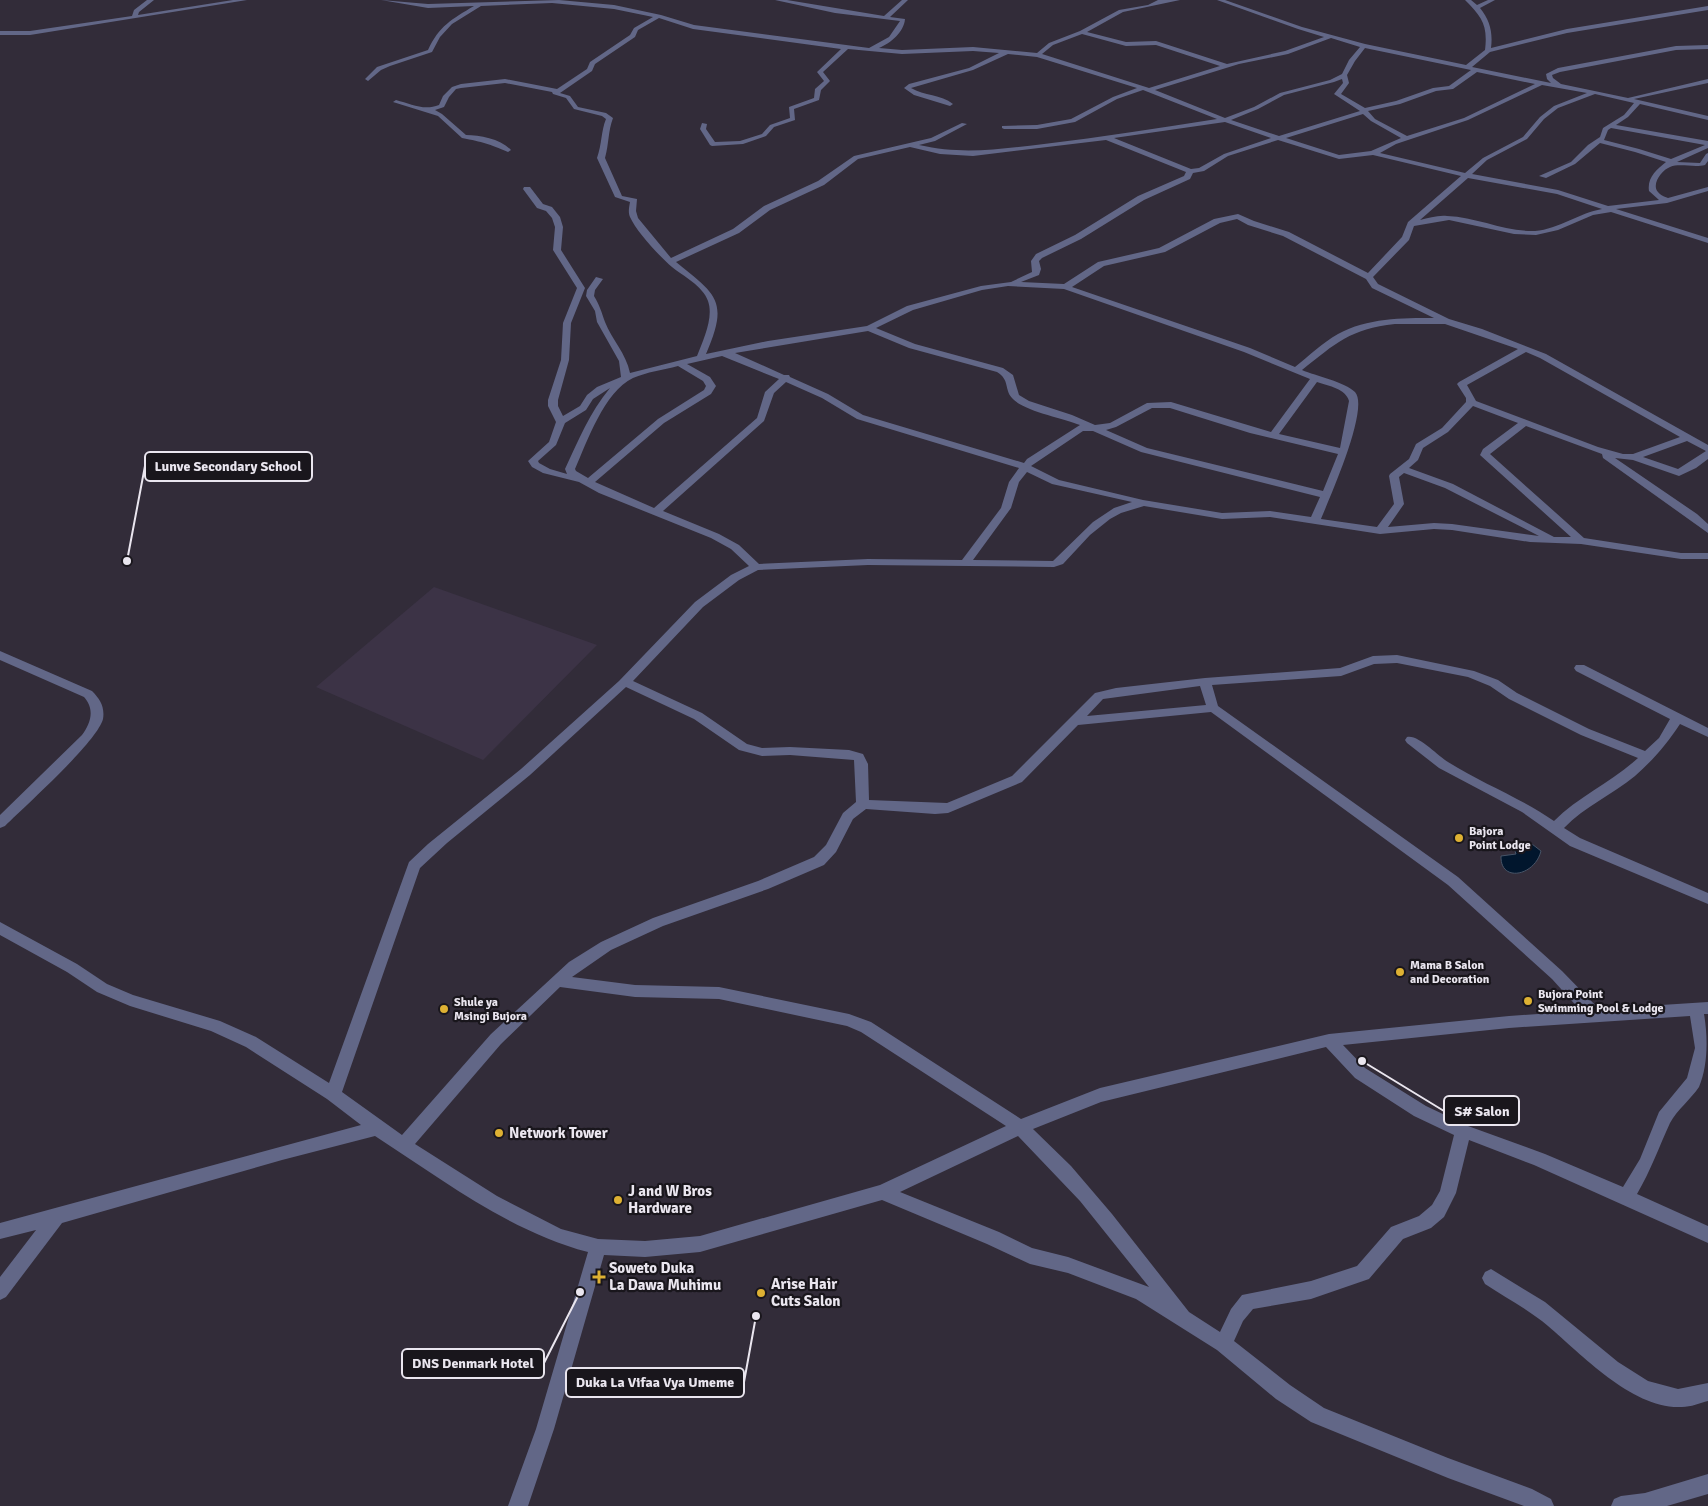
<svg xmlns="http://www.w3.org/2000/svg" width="1708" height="1506" viewBox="0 0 1708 1506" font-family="Signika,sans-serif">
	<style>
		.built { fill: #3c3346 }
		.water { fill: #01162d; stroke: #475467 }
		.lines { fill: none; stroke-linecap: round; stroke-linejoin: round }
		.minor { fill: #626787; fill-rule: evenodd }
		.poi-dot { fill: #deb133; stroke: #19161c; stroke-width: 2 }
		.labels { text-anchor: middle; stroke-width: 4.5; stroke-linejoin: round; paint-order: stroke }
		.poi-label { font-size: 12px; font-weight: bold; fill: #eae6ef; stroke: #19161c; text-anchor: start }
		.near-poi-label { font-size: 15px; font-weight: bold; fill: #eae6ef; stroke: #19161c; text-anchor: start }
		.leader { fill: none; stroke: #eae6ef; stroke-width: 2 }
		.callout-dot { fill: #eae6ef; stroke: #19161c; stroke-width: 2 }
		.callout { fill: #19161c; stroke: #eae6ef; stroke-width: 2 }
		.callout-label { font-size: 14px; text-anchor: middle; font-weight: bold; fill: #eae6ef }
	</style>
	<rect width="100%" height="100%" fill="#322c39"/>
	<polygon class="built" points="434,587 597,645 483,760 316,687"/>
	<path class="water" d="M1522,843L1532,844L1541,851C1535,876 1500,883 1501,856L1516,854L1514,848Z"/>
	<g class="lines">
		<g class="minor">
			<polygon points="147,0 154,0 139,12 138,15 233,0 247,0 30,35 0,35 0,31 30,31 132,16 134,10"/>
			<path d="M381,0L428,4L559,0L614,5L661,15L694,25L869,48L889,37L900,21L835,13L775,0H787L884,16L902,0H908L890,17L905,19C904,32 891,43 879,48L902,50L973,47L1037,53L1049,43L1080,31L1119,10L1148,5L1158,0H1180L1123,12L1087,32L1126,42L1156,41L1227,64L1285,51L1324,37L1298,29L1217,0H1225L1302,27L1365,44L1466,65L1485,50C1488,25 1482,17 1465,0H1471L1477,5L1488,0H1495L1480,8C1490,20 1493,33 1491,48L1567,29L1708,6V10L1567,33L1490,52L1472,67L1551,83L1547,79L1546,74L1558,68L1676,46L1708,45V49L1676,50L1560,72L1552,75L1553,78L1561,84L1628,98L1708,79V83L1634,99L1708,116V120L1640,104L1628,117L1616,125L1708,141V148L1677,162L1700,163L1706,154L1708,153V161L1705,165C1694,168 1680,163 1670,167C1662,170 1651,184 1658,192C1660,195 1665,197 1668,198L1708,187V191L1667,203L1616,209L1708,238V243L1611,212L1593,215L1558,230L1536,235L1514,234L1449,220L1414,226L1409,240L1373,277L1378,284L1449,319L1482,329L1546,354L1708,445V459L1696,468L1679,476L1633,460L1615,458L1697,514L1708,524V533L1603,458L1602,454L1526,426L1490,454L1584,538L1681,553H1708V559H1681L1581,544L1530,542L1452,530L1434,529L1380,534L1270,517L1222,519L1144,506L1121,513L1110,519L1090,535L1063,564L1054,567L868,565L758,570L739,580L703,607L633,681L702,713L747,744L762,748L790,747L849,750L863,754L868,764L869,800L947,803L1012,776L1095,693L1116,688L1205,678L1340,668L1373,656L1397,655L1474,671L1498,680L1517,693L1589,729L1645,751L1659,738L1670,719L1576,671L1574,668L1576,665H1584L1708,728V737L1680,724C1667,744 1653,760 1635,776C1612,795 1585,806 1564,828L1580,838L1708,893V904L1570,846L1522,812L1439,768L1407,743L1405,740L1407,737C1418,734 1438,756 1448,762C1483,784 1521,798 1554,821C1579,796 1612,782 1638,758L1581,735L1509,699L1490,686L1468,677L1397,663L1374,664L1341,676L1212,685L1218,706L1458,877L1562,971L1599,1009L1708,1002V1014H1704C1708,1037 1708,1066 1699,1087C1691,1099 1677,1110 1670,1123C1659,1147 1651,1170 1637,1194L1708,1226V1243L1534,1165L1469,1140L1456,1193L1444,1217L1431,1228L1403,1239L1369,1279L1311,1299L1253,1309L1243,1321L1234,1341L1290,1385L1324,1408L1448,1458L1532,1489L1551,1499L1554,1506H1524L1448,1478L1311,1422L1276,1399L1217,1350L1136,1299L1068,1273L1030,1264L987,1244L882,1200L700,1252L645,1257L604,1255L554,1429L528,1506H508L536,1429L588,1252C509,1231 443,1180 375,1136L282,1160L62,1223L6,1297L0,1300V1277L36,1230L0,1239V1223L361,1125L327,1099L246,1047L211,1031L130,1006L97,992L67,972L0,935V922L77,964L107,984L133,995L220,1021L256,1037L329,1083L409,862L428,844L521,769L619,681L695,602L731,575L749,566L731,549L711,538L599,493L579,482L543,473L532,467L528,461L549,442L556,422L548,406V400L561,360L563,323L577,288L553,250L555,227L552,218L546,211L537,208L523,189L524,187H530L543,204L552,207L560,217L563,227L561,250L585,288L571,323L569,360L558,400V406L563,416L580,406L587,395L597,387L621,377L619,361L597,322L595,311L586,296L587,290L596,277L603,279L595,290L594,296C600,306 601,311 605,322C612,340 626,353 630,373L697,356C703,340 714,318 708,301C703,286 683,276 672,267C660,257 636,231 630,217C628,212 629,208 630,202L615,197L597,158C602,144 601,131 606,119L602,116L574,109L566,98L553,94L552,92L505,83L461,88L456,89L449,97L444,107L435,110L442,114L466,135C480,135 501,139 511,150L508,152C489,144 483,142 462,138L438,116L393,102L396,100C411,104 424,111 439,105L443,96L452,87L461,84L505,79L557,89L587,69L590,62L630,35L634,28L653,17L614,9L552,3L481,6L452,24L440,37L432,52L390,66L381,70L368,81L365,79L377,67L428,50C439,26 452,19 474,6L428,8ZM659,18L693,29L841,49L817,72L824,81L815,89L814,98L789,107L790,118L770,125L762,134L740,141L715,142L706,129L707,124L702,123L700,129L710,145L712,146L743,144L766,136L774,127L795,120L794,109L819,100L821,90L830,81L823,72L848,49L902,54L973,51L999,53L969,68L909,84L904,88L914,95L950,106L953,104C941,94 924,96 911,88L973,70L1008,54L1037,57L1137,88L1113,97L1071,119L1037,125L1002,126V128L1004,129H1037L1075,122L1117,99L1143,90L1217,119C1159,128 1102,137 1044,144C999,149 963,155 919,145L935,141L967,124L962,123L931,138L854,156L818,181L764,206L733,229L671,258L638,218L636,211L637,199L622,196L605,158C609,144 608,131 613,118L606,113L578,107L570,96L560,93L592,71L595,64L635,37L638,30ZM1082,34L1126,46L1156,45L1220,66L1149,88L1042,54L1053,45ZM1331,38L1360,47L1349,60L1342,74L1330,80L1280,93L1254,107L1225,118L1155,90L1239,64L1288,54ZM1365,48L1471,70L1449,86L1433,88L1396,101L1365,108L1341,94L1349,83L1347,75L1355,61ZM1477,72L1535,84L1464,118L1407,136L1375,119L1368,111L1400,104L1436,91L1453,89ZM1342,79L1343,83L1334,94L1360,111L1279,136L1231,120L1258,109L1284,95L1334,82ZM1542,85L1587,93L1554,106L1540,117L1523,137L1483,158L1465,173L1380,153L1396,144L1468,120ZM1595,94L1634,103L1624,115L1603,128L1600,137L1588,145L1571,162L1539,176L1546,178L1575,164L1600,143L1635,152L1666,162C1656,170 1647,178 1649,191L1659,200L1608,206L1558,190L1472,174L1487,160L1527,139L1544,119L1558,108ZM1363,114L1371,121L1401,138L1371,151L1339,155L1286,138ZM1225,122L1271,138L1224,154L1199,168L1191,169L1114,138ZM1611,128L1705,145L1671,159L1639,149L1604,140L1608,130ZM1106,140L1186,172L1184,176L1138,196L1075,235L1036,254L1031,261L1032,272L1011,282L981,286L907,306L867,326L768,341L706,354C729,301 717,295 676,262L739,233L770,210L824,185L858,159L910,147L940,154L973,156ZM1278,140L1339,159L1373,155L1461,176L1408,222L1402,237L1368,273L1289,232L1254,221L1238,214L1214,219L1159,248L1098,262L1064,284L1021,282L1039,275L1041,269L1039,261L1042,258L1081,239L1144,200L1190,179L1193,173L1204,171L1228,156ZM1468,178L1557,194L1602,209C1579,213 1559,229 1535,231C1505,232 1477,217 1447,216C1438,215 1429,218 1420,220ZM1237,219L1248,225L1283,236L1366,279L1372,288L1434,318C1402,318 1367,318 1338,334C1322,343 1309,356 1295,367L1250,348L1072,287L1104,266L1165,252L1220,223ZM1008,286L1064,289L1244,352L1310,379L1271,432L1171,402L1147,403L1110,423L1095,425L1072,415L1029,401L1019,395L1013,375L1003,368L915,344L876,328L913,310L982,290ZM1395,324H1445L1518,349L1459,382L1457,384L1466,398V402L1442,428L1416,444L1409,459L1390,474L1389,476L1394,504L1377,527L1321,519C1329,499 1370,408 1355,392C1345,382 1316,376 1302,370C1336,343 1350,329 1395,324ZM868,331L909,348L997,372C1010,380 1004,389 1012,398C1023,411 1063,418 1080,425L1027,459L1024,463L863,415L828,394L790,377L789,375H784L735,353ZM1526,352L1540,358L1680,437L1633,454H1623L1598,447L1476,401L1467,385ZM722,356L779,379L765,392L757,418L654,508L595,482L664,423L711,394L716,386L710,377L687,364ZM678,366L703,381L706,386L704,390L658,419L588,478L576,471L575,469C587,442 604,392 633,378C647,372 663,370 678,366ZM786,382L822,398L857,419L1019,468L1009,482L1001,508L962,560L868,559L759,564L739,545L719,534L663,511L764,421L774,393ZM1317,382C1329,386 1346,389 1349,401L1340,448L1279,434ZM610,388C590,412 578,441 565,469L567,474L550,469L539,463L538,461L556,445L565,423L586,410L593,399ZM1473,406L1518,423L1483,449L1480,455L1571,537H1554L1453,484L1409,468L1418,460L1423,448L1448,432ZM1152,408H1170L1250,433L1338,454L1323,491L1147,448L1106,430L1116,427ZM1083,431H1093L1141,452L1320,497L1311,517L1270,511L1222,513L1143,500L1059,480L1031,466ZM1687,441L1706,451L1678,469L1643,457ZM1027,472L1052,484L1132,502L1114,508L1093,522L1053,561L973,560L1011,508L1019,482ZM1404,473L1445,488L1539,536L1452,524L1434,523L1388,527L1404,504L1399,477ZM1200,686L1206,705L1087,716L1103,699ZM626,687L694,719L739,750L762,756L790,755L854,760L856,802L843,813L826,845L814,857L758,881L653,918L601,942L569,962L491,1034L402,1135L342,1092L420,868L447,843L530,775ZM1211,712L1448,885L1552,979L1581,1011L1509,1016L1329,1034L1100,1088L1021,1119L871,1022L849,1014L719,987L635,985L572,977L611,950L663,926L768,889L824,865L836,852L853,819L866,809L935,814L948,813L1022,782L1078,725ZM560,987L635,997L719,999L847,1026L861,1032L1006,1126L880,1185L700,1236L645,1241L598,1239L561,1229L497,1196L415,1144L501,1044ZM1690,1016L1695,1048L1687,1078L1659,1112L1640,1159L1623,1187L1545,1154L1468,1126L1426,1106L1365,1068L1343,1045L1509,1028ZM1326,1047L1355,1078L1414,1116L1454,1135L1440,1191L1432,1205L1419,1216L1391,1227L1357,1266L1311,1281L1242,1295L1231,1309L1220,1332L1189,1312L1112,1214L1071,1166L1033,1129L1101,1102ZM1018,1136L1080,1201L1149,1287L1068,1257L1032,1248L999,1232L900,1192Z"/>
			<path d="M0,651L92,691C100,699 105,707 103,719C97,742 25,806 5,826L0,828V815L82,735C91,723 95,709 84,697L0,660Z"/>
			<path d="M1491,1269L1545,1302L1618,1362L1648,1381L1678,1389L1708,1383V1401C1700,1403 1691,1407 1682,1407C1634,1410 1582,1355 1548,1326C1529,1310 1506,1298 1485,1284L1482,1278L1485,1272Z"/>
			<polygon points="1708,1474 1708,1494 1667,1506 1611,1506 1614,1499 1621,1496 1645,1493"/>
		</g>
	</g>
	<g class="poi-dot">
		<circle cx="1459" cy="838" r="5"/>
		<circle cx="1400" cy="972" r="5"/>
		<circle cx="1528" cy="1001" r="5"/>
		<circle cx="444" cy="1009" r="5"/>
		<circle cx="499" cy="1133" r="5"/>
		<circle cx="618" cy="1200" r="5"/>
		<path d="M596.5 1269.5h5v5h5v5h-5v5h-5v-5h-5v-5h5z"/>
		<circle cx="761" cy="1293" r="5"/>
	</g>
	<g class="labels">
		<g class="poi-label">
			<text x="1469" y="835">Bajora<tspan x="1469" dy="14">Point Lodge</tspan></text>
			<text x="1410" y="969">Mama B Salon<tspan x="1410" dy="14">and Decoration</tspan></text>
			<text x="1538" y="998">Bujora Point<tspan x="1538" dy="14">Swimming Pool &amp; Lodge</tspan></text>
			<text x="454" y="1006">Shule ya<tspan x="454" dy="14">Msingi Bujora</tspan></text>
		</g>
		<g class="near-poi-label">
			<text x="509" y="1138">Network Tower</text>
			<text x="628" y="1196">J and W Bros<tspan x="628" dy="17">Hardware</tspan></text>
			<text x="609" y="1273">Soweto Duka<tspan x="609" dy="17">La Dawa Muhimu</tspan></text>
			<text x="771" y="1289">Arise Hair<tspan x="771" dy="17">Cuts Salon</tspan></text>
		</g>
	</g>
	<path class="leader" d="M127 561L145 466M1362 1061L1444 1111M580 1292L544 1363M756 1316L744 1382"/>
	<g class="callout-dot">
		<circle cx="127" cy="561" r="5"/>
		<circle cx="1362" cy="1061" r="5"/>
		<circle cx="580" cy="1292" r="5"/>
		<circle cx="756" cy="1316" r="5"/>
	</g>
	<g class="callout">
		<rect x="145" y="452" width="167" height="29" rx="5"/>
		<rect x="1444" y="1096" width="75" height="29" rx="5"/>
		<rect x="402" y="1349" width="142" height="29" rx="5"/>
		<rect x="566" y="1368" width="178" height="29" rx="5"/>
	</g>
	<g class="callout-label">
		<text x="228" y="471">Lunve Secondary School</text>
		<text x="1482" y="1116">S# Salon</text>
		<text x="473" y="1368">DNS Denmark Hotel</text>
		<text x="655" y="1387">Duka La Vifaa Vya Umeme</text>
	</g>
</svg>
